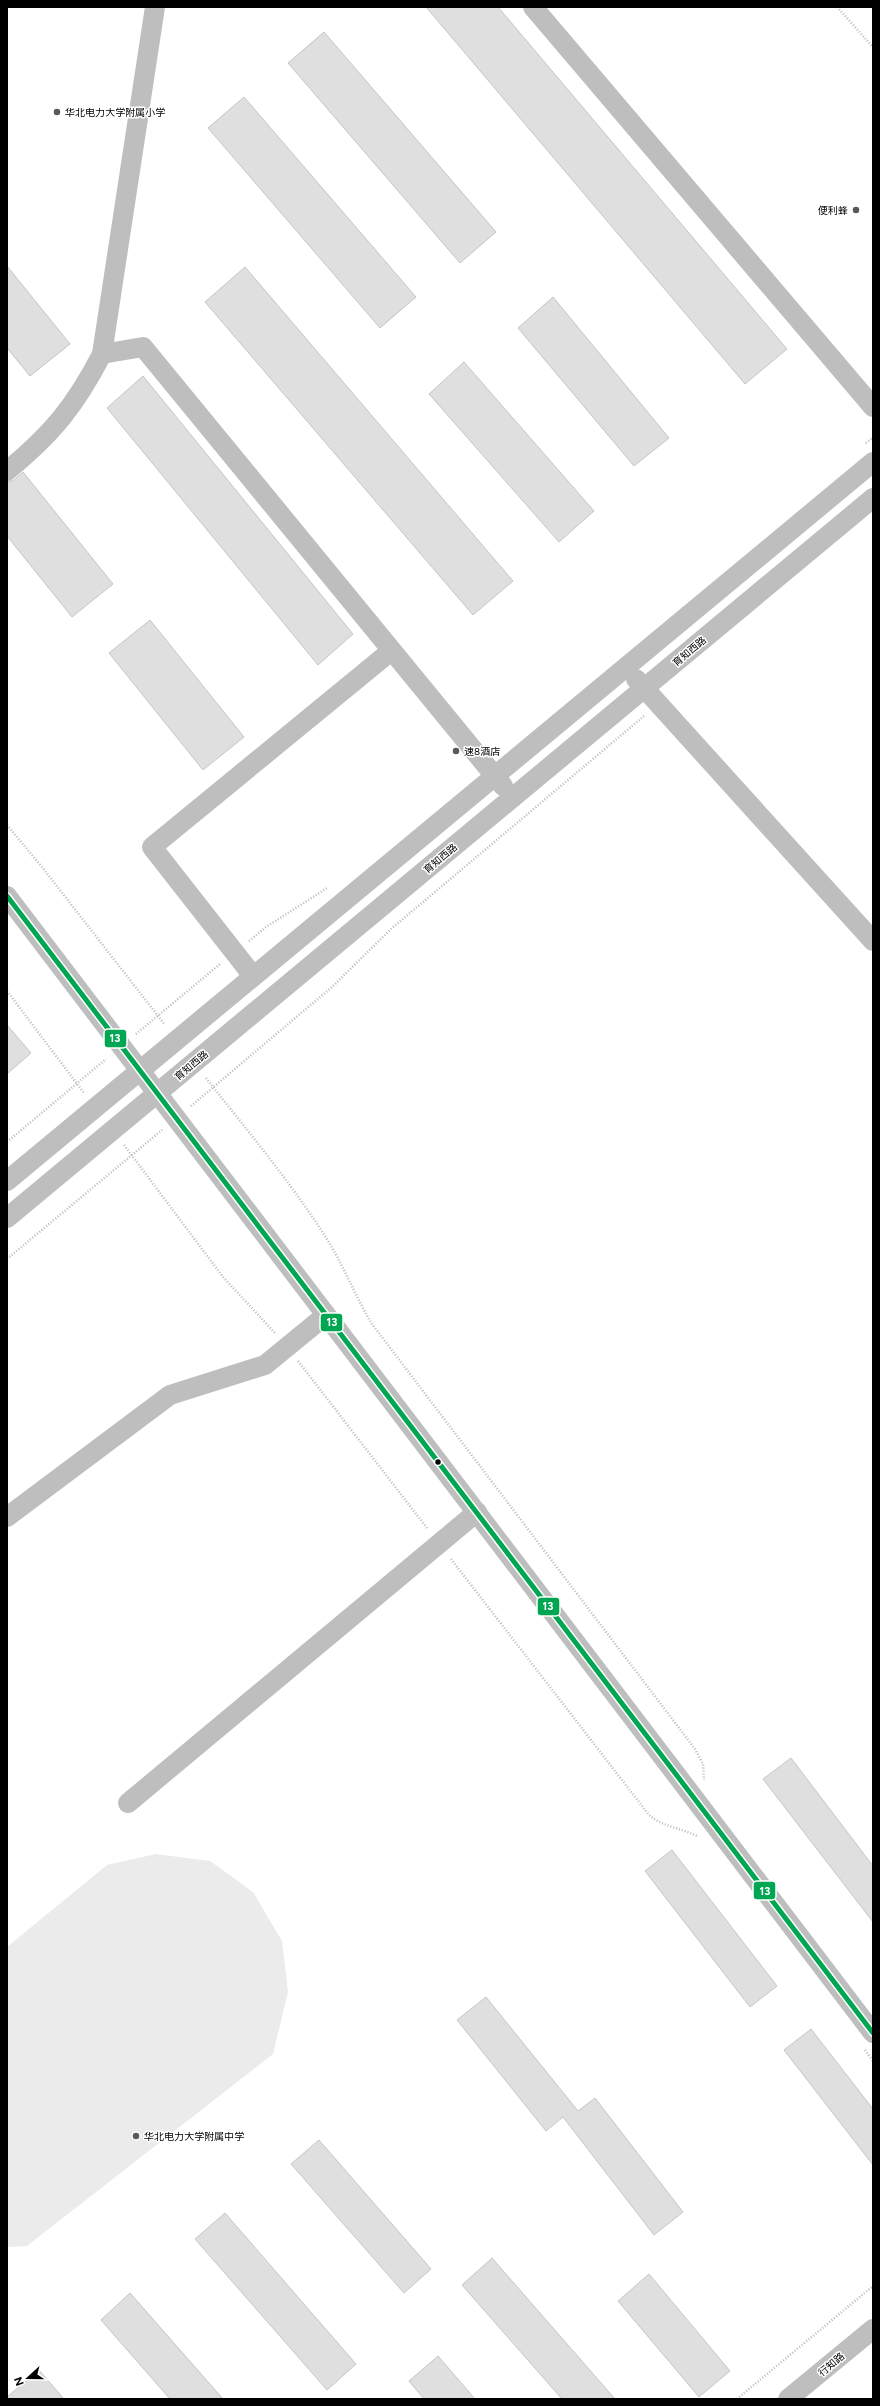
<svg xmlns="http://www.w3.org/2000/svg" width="880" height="2406" viewBox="0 0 880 2406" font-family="Figtree,'Noto Sans SC',sans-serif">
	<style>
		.green { fill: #ebebeb }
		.building { fill: #dfdfdf; stroke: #c6c6c6 }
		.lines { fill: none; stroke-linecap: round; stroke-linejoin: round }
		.path { stroke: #b9b9b9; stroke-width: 2.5; stroke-dasharray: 1 2; stroke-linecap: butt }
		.minor { stroke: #bebebe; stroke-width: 20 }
		.bus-1-casing { stroke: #fff; stroke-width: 8 }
		.bus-1 { stroke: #00a651; stroke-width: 5 }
		.poi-dot { fill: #595959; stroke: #fff; stroke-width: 1.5 }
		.bus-dot { fill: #000; stroke: #fff; stroke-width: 1.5 }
		.labels { text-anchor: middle; stroke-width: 3; stroke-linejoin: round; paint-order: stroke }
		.poi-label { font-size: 10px; fill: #000; stroke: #fff; text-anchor: start }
		.street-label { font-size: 10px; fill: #000; stroke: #fff }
		.line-badge { stroke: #fff; stroke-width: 1.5 }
		.badge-label { font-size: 11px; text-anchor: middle; font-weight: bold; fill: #fff }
	</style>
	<rect width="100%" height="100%" fill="#fff"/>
	<polygon class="green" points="156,1854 210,1861 253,1892 282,1941 288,1992 273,2054 27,2246 7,2247 7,1947 107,1865"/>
	<g class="building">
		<polygon points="426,7 498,7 787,349 745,384"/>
		<polygon points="324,32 496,232 460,263 288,63"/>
		<polygon points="244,97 416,297 380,328 208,128"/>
		<polygon points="7,266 70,344 30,376 7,348"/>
		<polygon points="245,267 513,581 473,615 205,302"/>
		<polygon points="553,297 669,438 634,466 518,328"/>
		<polygon points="464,362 594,511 559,542 429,394"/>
		<polygon points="143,376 353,634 318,665 107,408"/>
		<polygon points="23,472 113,584 72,617 7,536 7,482 14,480"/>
		<polygon points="150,620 244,737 203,770 109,653"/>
		<polygon points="7,1025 31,1053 7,1074"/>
		<polygon points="791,1758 873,1866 873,1922 763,1779"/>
		<polygon points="672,1850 777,1986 750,2007 645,1871"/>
		<polygon points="486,1997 578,2111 595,2098 683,2212 654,2235 563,2117 546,2131 457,2020"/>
		<polygon points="811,2029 873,2109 873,2165 784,2050"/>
		<polygon points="319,2140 431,2269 404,2293 291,2164"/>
		<polygon points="225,2213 356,2364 327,2390 195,2239"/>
		<polygon points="492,2258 615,2399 562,2399 462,2285"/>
		<polygon points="649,2274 730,2371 699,2397 618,2301"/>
		<polygon points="130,2293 223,2399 170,2399 101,2320"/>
		<polygon points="438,2356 475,2399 424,2399 409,2381"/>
		<polygon points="39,2370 64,2399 7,2399 7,2397"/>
	</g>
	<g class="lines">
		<g class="path">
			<polyline points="837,7 873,47"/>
			<polyline points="866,443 873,437"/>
			<polyline points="7,825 42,867 165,1025"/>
			<polyline points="249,941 266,927 327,888"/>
			<polyline points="7,991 84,1093"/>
			<polyline points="136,1034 220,964"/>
			<path d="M206,1078C246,1129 289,1180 325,1236C343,1264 355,1296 372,1324L695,1749L703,1764L704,1780"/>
			<polyline points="191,1106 332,987 391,929 644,716"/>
			<polyline points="7,1142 106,1059"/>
			<polyline points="124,1145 223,1277 275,1333"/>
			<polyline points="7,1259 162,1130"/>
			<polyline points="298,1361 427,1528"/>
			<path d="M451,1559L649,1815C663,1827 681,1828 697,1836"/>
			<polyline points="865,2050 873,2061"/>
			<polyline points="737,2399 873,2286"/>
		</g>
		<g class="minor">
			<polyline points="533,7 873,407"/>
			<polyline points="102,354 143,347 503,786"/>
			<path d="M7,471C53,433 75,406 102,354L155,7"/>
			<polyline points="636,679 873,941"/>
			<polyline points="7,896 873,2033"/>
			<polyline points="253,976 152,847 391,651"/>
			<polyline points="7,1181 873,462"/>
			<polyline points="7,1218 873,498"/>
			<polyline points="7,1517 170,1395 265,1365 326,1315"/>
			<polyline points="128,1803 477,1512"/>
			<polyline points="788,2399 873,2329"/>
		</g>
		<defs>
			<polyline id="bus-1" points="7,896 873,2033"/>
		</defs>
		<use href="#bus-1" class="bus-1-casing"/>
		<use href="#bus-1" class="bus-1"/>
	</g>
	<g class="poi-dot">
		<circle cx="57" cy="112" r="4"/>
		<circle cx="856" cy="210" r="4"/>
		<circle cx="456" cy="751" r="4"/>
		<circle cx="136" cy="2136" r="4"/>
	</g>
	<circle class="bus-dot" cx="438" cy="1462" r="3.5"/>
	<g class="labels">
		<g class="poi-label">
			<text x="65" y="116">华北电力大学附属小学</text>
			<text x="848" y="214" text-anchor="end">便利蜂</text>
			<text x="464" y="755">速8酒店</text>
			<text x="144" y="2140">华北电力大学附属中学</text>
		</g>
		<g class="street-label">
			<text transform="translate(689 651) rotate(-40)" y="4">育知西路</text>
			<text transform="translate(440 858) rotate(-40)" y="4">育知西路</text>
			<text transform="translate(191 1065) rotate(-40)" y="4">育知西路</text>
			<text transform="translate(831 2364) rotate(-40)" y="4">行知路</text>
		</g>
	</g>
	<g class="line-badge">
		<rect x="104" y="1029" width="23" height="19" rx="4" fill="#00a651"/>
		<rect x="320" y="1313" width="23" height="19" rx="4" fill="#00a651"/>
		<rect x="537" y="1597" width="23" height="19" rx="4" fill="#00a651"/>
		<rect x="753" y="1881" width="23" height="19" rx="4" fill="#00a651"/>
	</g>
	<g class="badge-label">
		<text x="115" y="1042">13</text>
		<text x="332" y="1326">13</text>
		<text x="548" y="1610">13</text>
		<text x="765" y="1895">13</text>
	</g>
	<rect width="880" height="2406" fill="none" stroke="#000000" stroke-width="16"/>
	<g transform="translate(28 2378) rotate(249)" stroke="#ffffff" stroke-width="3" paint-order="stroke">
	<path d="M0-3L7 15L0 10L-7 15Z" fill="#000000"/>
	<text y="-6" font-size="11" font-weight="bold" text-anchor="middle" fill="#000000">N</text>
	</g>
</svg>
